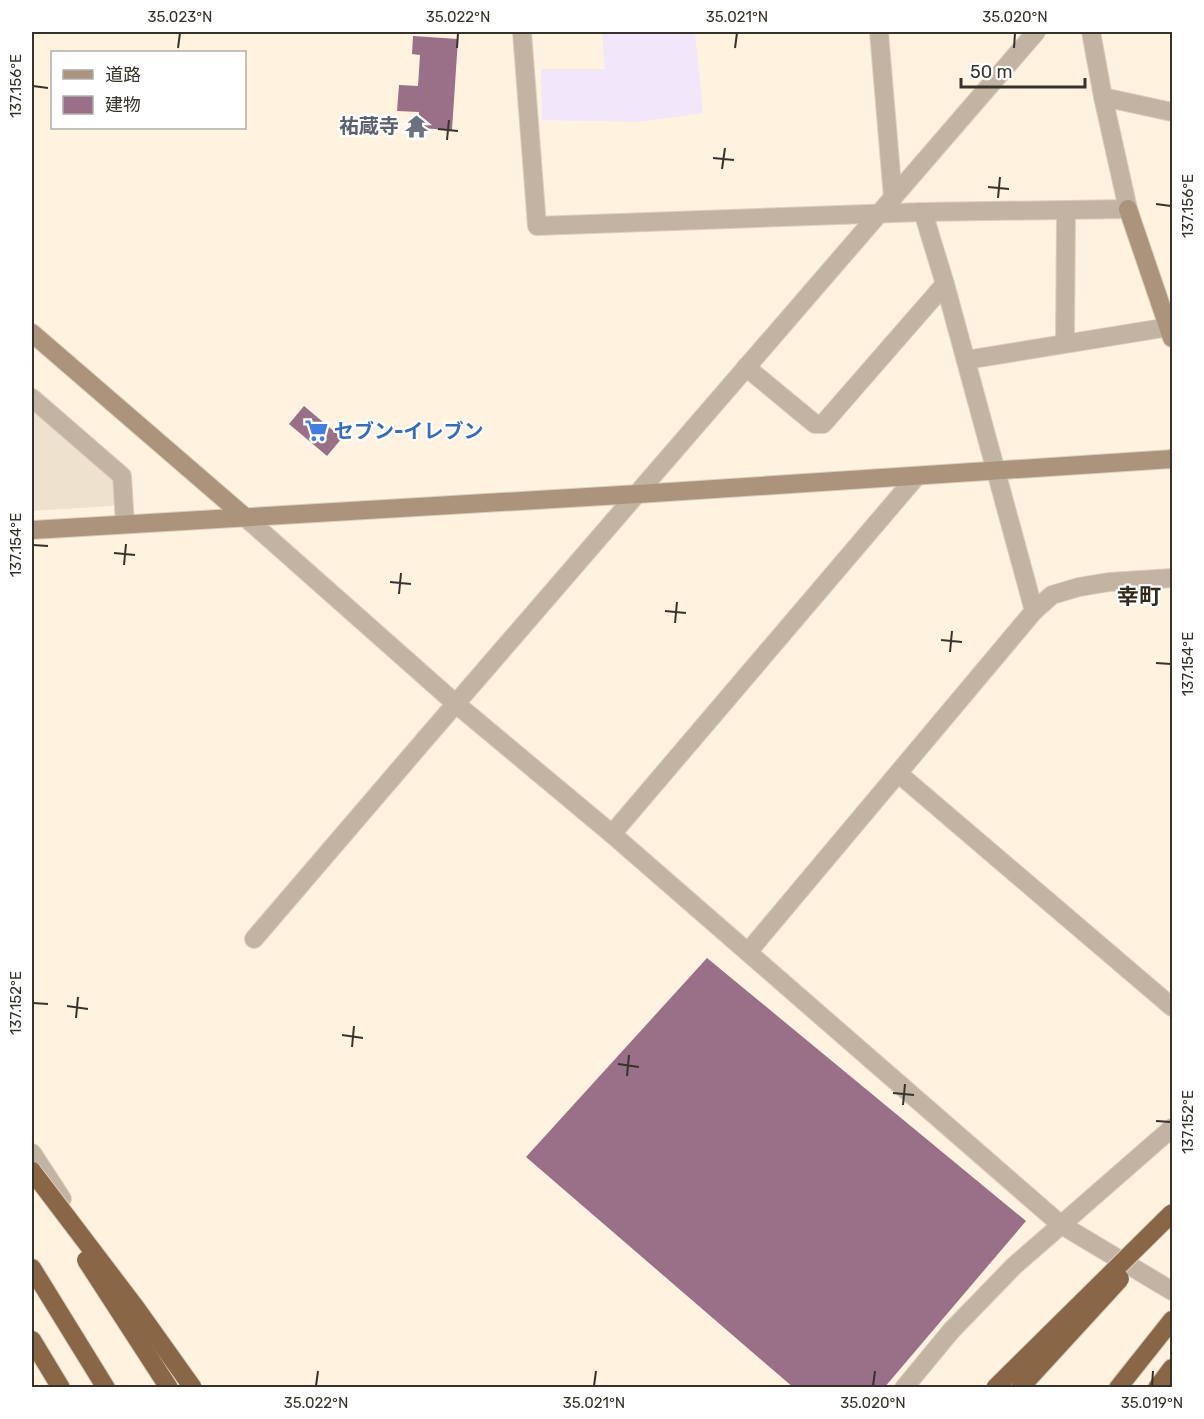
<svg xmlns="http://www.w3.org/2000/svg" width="1204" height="1419" viewBox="0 0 1204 1419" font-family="Rubik,'Noto Sans JP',sans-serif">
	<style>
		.commercial { fill: #f1e6fa }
		.industrial { fill: #eee2ce }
		.building { fill: #9a7089 }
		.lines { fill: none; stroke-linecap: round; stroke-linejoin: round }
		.street-casing { stroke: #dbd0bf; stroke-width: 20 }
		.secondary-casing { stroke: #dbd0bf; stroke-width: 20 }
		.highway-casing { stroke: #dbd0bf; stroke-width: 20 }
		.street { stroke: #c3b3a3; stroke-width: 18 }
		.secondary { stroke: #ab937c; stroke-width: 18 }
		.highway { stroke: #896746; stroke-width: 18 }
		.highway-bridge-casing { stroke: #dbd0bf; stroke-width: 20; stroke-linecap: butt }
		.highway-bridge { stroke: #896746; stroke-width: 18 }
		.ticks { fill: none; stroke: #37332b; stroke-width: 2 }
		.labels { text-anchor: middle; stroke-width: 4.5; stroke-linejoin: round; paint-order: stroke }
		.worship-label { font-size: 20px; font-weight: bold; fill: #5b616d; stroke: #fff; text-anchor: end }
		.shop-label { font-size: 20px; font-weight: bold; fill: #366cbe; stroke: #fff; text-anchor: start }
		.quarter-label { font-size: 22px; font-weight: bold; fill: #332a1b; stroke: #fff }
		.neatline { fill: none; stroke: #37332b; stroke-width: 2 }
		.ticks-label { font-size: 15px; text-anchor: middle; fill: #37332b }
	</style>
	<rect width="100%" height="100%" fill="#fff3e0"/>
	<polygon class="commercial" points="602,32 695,32 703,113 639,122 542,120 541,69 605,69"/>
	<polygon class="industrial" points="32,409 115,480 117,502 112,506 32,511"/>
	<g class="building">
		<polygon points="413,36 458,39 452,130 418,128 419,112 397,111 399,85 418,86 420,55 412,54"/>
		<polygon points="304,406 342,438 327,456 289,424"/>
		<polygon points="707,958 1026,1221 884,1388 794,1388 526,1157"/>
	</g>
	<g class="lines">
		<defs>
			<g id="street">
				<polyline points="522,32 537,226 923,212 1128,209 1103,97 1091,32"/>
				<polyline points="879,32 893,198"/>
				<polyline points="1103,97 1172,112"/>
				<polyline points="923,212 945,284 1034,611"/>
				<polyline points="1065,343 1066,211"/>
				<polyline points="966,360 1169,327"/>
				<polyline points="746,367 815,424 823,424 945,284"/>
				<polyline points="32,398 122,476 125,524"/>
				<polyline points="245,517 455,703 612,834 1060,1224 1172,1291"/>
				<polyline points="899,774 1172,1007"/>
				<polyline points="612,834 916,477"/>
				<path d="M254,939C513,635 776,334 1036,32"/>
				<polyline points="748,952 1034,611 1052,595 1079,587 1109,582 1172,578"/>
				<polyline points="32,1153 62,1199"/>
				<polyline points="904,1388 951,1331 1014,1266 1172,1128"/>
			</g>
			<g id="secondary">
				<polyline points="1128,209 1172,338"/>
				<polyline points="32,333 245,517"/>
				<polyline points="32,530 638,494 1172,459"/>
			</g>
			<g id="highway">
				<polyline points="32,1268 106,1388"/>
				<polyline points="32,1340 61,1388"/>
				<polyline points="1118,1388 1172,1320"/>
				<polyline points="1157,1388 1172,1368"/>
			</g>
		</defs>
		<use href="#street" class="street-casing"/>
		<use href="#secondary" class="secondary-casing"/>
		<use href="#highway" class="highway-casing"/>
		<use href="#street" class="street"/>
		<use href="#secondary" class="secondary"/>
		<use href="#highway" class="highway"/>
		<defs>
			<g id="highway-bridge">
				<polyline points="32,1171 136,1308 193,1388"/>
				<polyline points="86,1260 169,1388"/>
				<polyline points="995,1388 1172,1213"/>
				<polyline points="1020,1388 1120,1279"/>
			</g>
		</defs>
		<use href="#highway-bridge" class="highway-bridge-casing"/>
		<use href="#highway-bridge" class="highway-bridge"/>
	</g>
	<path class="ticks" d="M178,48L180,33M457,48L458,33M735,48L737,33M1014,48L1015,33M33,86L48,88M438,129L458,131M447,140L449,120M713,158L734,160M722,169L725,148M988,187L1009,189M998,198L1000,177M1156,204L1171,206M33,545L48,546M114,553L135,555M124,565L126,544M390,582L411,584M399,594L401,573M665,611L686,613M675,623L677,602M941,640L962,642M950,652L952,631M1156,663L1171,664M33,1003L48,1004M67,1006L88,1009M76,1018L78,997M342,1035L363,1038M352,1047L354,1026M618,1064L639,1067M627,1076L629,1055M893,1093L914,1095M903,1105L905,1084M1156,1121L1171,1122M316,1386L318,1371M594,1386L596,1371M873,1386L875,1371M1152,1386L1153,1371"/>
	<defs>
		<symbol id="temple-bare" viewBox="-9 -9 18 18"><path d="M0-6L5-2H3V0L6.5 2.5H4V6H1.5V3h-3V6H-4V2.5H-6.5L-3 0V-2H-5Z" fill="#6b7280" stroke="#fff" stroke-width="2.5" paint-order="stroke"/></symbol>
		<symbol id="supermarket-bare" viewBox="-9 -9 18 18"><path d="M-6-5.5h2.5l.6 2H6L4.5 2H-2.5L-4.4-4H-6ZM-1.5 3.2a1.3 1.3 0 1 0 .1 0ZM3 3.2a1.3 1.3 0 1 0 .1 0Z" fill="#3f7fe0" stroke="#fff" stroke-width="2.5" paint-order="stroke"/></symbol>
	</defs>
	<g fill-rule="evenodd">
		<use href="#temple-bare" x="400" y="110" width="33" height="33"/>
		<use href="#supermarket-bare" x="300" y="414" width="33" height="33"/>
	</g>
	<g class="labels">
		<g class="worship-label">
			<text x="399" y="133">祐蔵寺</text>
		</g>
		<g class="shop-label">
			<text x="334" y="438">セブン-イレブン</text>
		</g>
		<g class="quarter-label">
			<text x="1139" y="604">幸町</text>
		</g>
	</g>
	<rect width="1204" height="1419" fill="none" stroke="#ffffff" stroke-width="66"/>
	<rect x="51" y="51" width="195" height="78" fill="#ffffff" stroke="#afadaa" stroke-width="1.5"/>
	<rect x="63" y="70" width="30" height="9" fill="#ab937c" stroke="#afadaa" stroke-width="1.5"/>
	<text x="105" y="81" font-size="18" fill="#37332b">道路</text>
	<rect x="63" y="96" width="30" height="18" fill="#9a7089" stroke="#afadaa" stroke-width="1.5"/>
	<text x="105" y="111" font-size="18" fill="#37332b">建物</text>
	<path d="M961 78v9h124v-9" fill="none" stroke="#37332b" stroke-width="3"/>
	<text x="970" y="78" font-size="18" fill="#37332b" stroke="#ffffff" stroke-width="4.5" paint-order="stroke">50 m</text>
	<rect x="33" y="33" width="1138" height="1353" class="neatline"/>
	<g class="ticks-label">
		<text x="180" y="22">35.023°N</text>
		<text x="458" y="22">35.022°N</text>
		<text x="737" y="22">35.021°N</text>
		<text x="1015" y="22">35.020°N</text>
		<text transform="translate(16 86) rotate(-90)" y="5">137.156°E</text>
		<text transform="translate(1188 206) rotate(-90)" y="5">137.156°E</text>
		<text transform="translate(16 545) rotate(-90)" y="5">137.154°E</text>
		<text transform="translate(1188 664) rotate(-90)" y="5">137.154°E</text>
		<text transform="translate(16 1003) rotate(-90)" y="5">137.152°E</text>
		<text transform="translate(1188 1122) rotate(-90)" y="5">137.152°E</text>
		<text x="316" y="1408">35.022°N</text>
		<text x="594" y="1408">35.021°N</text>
		<text x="873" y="1408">35.020°N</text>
		<text x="1152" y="1408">35.019°N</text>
	</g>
</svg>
